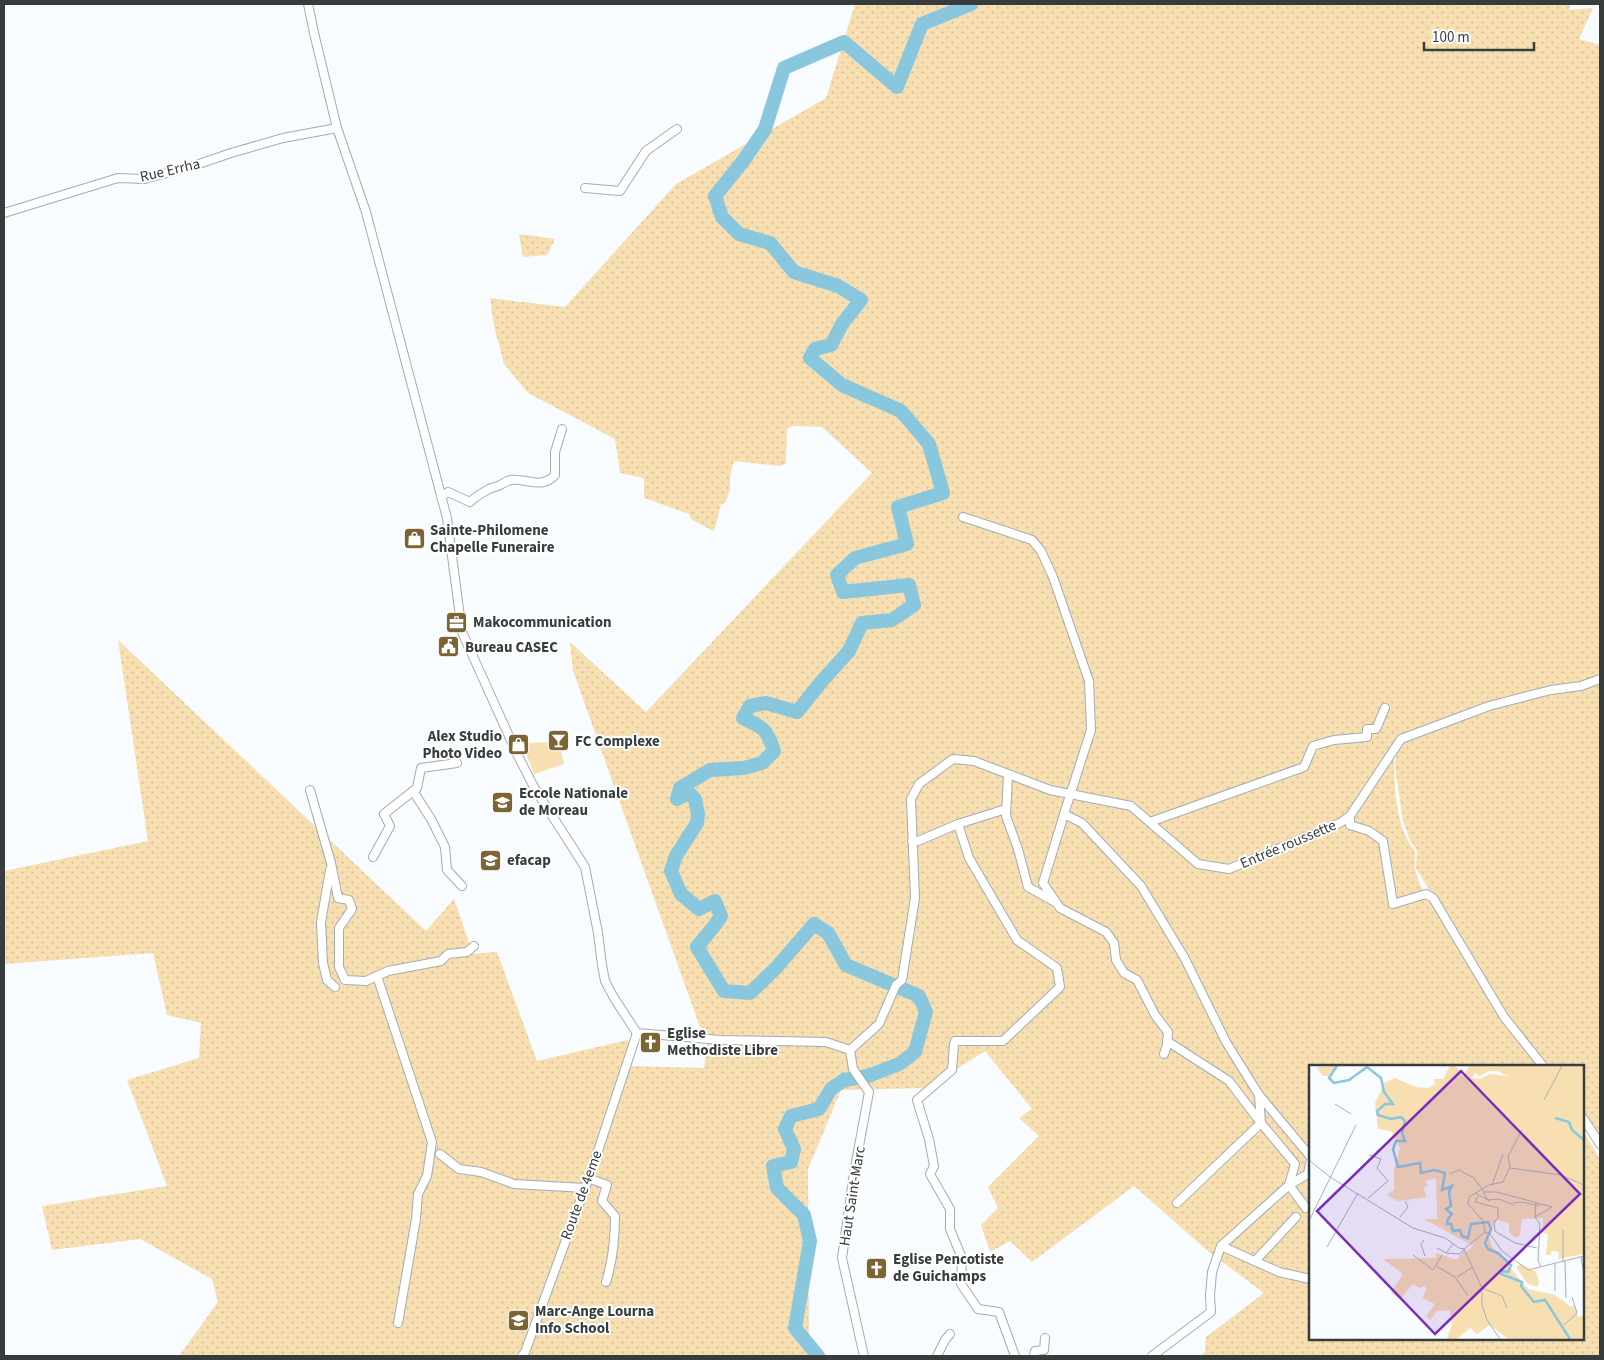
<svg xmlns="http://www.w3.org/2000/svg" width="1604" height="1360" viewBox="0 0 1604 1360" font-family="'Source Sans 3',sans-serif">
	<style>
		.grass { fill: url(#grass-dots) }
		.park { fill: #f8dfb2 }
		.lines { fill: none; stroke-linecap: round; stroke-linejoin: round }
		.river { stroke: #89c7de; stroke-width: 14 }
		.minor-casing { stroke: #a2acb1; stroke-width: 10 }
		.minor { stroke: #fff; stroke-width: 8 }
		.labels { text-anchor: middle; stroke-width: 4; stroke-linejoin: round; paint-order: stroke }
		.street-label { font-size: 15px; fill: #373c3d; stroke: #fff }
		.poi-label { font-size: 15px; font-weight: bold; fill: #373c3d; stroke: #fff; text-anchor: start }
		.inset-river { fill: none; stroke: #89c7de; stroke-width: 2.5 }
		.inset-road { fill: none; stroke: #abafb1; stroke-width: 1 }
		.view { fill: #7b2cbf; fill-opacity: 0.15; stroke: #7b2cbf; stroke-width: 2.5 }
		.inset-edge { fill: none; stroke: #373c3d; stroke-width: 2.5 }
	</style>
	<defs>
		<pattern id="grass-dots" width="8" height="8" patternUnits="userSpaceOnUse" patternTransform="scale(1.25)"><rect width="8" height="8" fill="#f8dfb2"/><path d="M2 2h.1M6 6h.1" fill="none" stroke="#d5c09a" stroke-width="1.8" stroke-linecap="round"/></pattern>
	</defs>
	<rect width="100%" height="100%" fill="#f8fcfe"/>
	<g class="grass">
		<path d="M855,4H1571L1569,10L1593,8L1579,39L1600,45V1141L1583,1114V1066H1544L1507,1019L1416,868L1417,851L1410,840L1403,821L1395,768L1396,752L1394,754C1394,784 1395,827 1415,851V869L1419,883L1508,1025L1540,1066H1310V1339H1583V1131L1600,1159V1356H1200L1205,1352L1206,1337L1264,1293L1209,1252L1134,1186L1032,1262L1010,1241L990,1252L981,1225L998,1208L988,1187L1039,1136L1019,1118L1032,1109L985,1051L927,1088L841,1090L808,1169L809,1356H179L218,1302L212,1279L140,1239L52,1250L42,1206L167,1186L127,1080L199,1058L201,1023L167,1015L153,953L4,964V871L148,841L118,640L426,931L454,899L473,954L497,952L537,1061L628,1040L629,1066L704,1068L707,1047L573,671L570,642L646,712L872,473L822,427L795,426L787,428L786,464L780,466L734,461L730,476V490L725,503L721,504L715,528L713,531L691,519L689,514L644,498V478L620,473L615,439L528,393L504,364L494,326L490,298L565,307L676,184L826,98Z"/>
		<polygon points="519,234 555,239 547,255 523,257"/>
	</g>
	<polygon class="park" points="559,742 564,764 534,774 522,743"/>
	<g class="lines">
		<path class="river" d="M818,1356L795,1328L810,1241L804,1215L777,1188L773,1166L791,1162L794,1149L785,1129L791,1116L819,1109L831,1089L844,1080L868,1076L899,1064L915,1052L926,1012L919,996L846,965L828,933L814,924L776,968L750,993L724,991L697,947L715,925L721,916L715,901L699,909L681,894L671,871L676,856L697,823L698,814L695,799L689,793L677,799L680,788L710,770L744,768L762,763L774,751C767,729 763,727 743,718L750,706L766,703L797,712L822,681L849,651L862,623L892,620L914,605L909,585L843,592L837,575L855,558L907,544L898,507L943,493L929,444L901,411L842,385L810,358L815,349L831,345L842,324L861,300L838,286L794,272L770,243L739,234L722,217L715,196L744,160L765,129L784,68L844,42L897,87L922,24L971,4"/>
		<defs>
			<g id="minor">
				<polyline points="308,4 314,33 337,128 366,212 447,518 462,632 518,756 535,789 585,867 598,933 602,965 605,981 614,998 637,1033 721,1040 826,1042 850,1050 853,1069 869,1092 854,1173 842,1258 864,1356"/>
				<polyline points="585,188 620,191 646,151 677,129"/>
				<polyline points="4,213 118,178 145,179 193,166 231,153 283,138 337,128"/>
				<path d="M441,497L448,492L470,502C476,496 482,493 489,489C493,487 497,487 500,485C504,483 506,481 511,480C527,478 541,490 555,475V452L562,429"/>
				<polyline points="963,517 1032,540 1041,551 1053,577 1089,681 1091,730 1064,814 1082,823 1141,886 1184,957 1226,1042 1259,1095 1310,1156"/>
				<polyline points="1008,774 1006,816 1018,849 1028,887 1055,902"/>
				<polyline points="310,790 331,863 338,898 349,900 352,909 339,928 339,967 345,980 366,981 388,971 441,961 448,954 467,952 474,946"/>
				<polyline points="413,791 431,819 445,847 447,870 462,886"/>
				<polyline points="1065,811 1043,883 1060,908 1106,932 1114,943 1116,960 1124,973 1137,980 1155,1015 1168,1032 1167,1045 1164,1054"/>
				<polyline points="1350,816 1350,825 1369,831 1383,841 1393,904 1426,894 1433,898 1504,1017 1543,1066"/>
				<polyline points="1150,822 1304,767 1313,746 1334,740 1367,737 1367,729 1376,729 1385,708"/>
				<polyline points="912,841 918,841 958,824"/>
				<polyline points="373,857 390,826 384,814 417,788 421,768 457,763"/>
				<polyline points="330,870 321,922 323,963 327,980 335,987"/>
				<polyline points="377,976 432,1142 427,1176 418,1194 416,1219 398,1323"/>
				<polyline points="955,1041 1003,1041 1060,987 1057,968 1017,940 969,858 958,824 1006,809"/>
				<polyline points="1167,1041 1229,1081 1261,1123 1295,1164 1289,1185 1306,1208"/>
				<polyline points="954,1044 952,1070 917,1100 929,1139 934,1166 930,1174 950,1209 950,1229 962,1258 961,1284 978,1309 999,1312 1015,1356"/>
				<polyline points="850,1050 879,1024 896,985 902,980 915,898 911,799 919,784 953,759 974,761 1050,790 1131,806 1198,864 1229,869 1340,823 1350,816 1401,739 1489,706 1551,690 1581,686 1600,679"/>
				<polyline points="1583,1118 1600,1144"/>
				<polyline points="440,1154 459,1169 481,1172 514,1184 585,1188"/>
				<path d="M588,1178L607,1185L602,1201L615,1216C615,1238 613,1260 606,1282"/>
				<polyline points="1177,1203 1261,1123 1259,1095"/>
				<polyline points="1221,1246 1279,1272 1310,1279"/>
				<polyline points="1255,1261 1296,1217"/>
				<polyline points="522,1356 525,1352 592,1169 637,1033"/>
				<polyline points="937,1356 945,1340 950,1334"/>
				<polyline points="1034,1356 1035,1351 1044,1350 1045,1338"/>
				<polyline points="1152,1356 1211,1312 1210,1296 1212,1272 1221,1246 1289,1185 1308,1174 1310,1163"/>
			</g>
		</defs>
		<use href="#minor" class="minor-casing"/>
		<use href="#minor" class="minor"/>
	</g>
	<defs>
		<symbol id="shop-square" viewBox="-11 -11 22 22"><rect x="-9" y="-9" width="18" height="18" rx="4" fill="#7c6435" stroke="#fff"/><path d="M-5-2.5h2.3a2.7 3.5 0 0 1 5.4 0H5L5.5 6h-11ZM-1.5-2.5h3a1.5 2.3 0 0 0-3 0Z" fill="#fff"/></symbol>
		<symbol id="office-square" viewBox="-11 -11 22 22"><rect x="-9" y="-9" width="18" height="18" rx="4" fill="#7c6435" stroke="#fff"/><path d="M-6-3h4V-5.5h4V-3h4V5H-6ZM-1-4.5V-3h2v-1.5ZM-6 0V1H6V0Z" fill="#fff"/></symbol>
		<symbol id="civic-square" viewBox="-11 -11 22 22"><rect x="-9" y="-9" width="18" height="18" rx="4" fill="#7c6435" stroke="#fff"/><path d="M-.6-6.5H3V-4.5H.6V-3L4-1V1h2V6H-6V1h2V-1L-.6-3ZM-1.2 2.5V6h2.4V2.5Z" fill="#fff"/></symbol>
		<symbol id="bar-square" viewBox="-11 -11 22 22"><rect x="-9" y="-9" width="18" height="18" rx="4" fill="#7c6435" stroke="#fff"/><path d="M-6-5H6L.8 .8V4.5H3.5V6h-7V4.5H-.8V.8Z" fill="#fff"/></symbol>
		<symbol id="school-square" viewBox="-11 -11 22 22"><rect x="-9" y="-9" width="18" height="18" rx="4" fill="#7c6435" stroke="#fff"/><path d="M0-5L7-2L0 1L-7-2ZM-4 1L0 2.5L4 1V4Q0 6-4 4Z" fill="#fff"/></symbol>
		<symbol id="church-square" viewBox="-11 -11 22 22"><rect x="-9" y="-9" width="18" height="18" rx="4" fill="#7c6435" stroke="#fff"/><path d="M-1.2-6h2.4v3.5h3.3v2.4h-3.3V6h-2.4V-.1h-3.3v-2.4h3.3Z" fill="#fff"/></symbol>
		<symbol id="university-square" viewBox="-11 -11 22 22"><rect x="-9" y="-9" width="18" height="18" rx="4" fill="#7c6435" stroke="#fff"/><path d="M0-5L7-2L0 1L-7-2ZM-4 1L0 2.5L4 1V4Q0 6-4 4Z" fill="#fff"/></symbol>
	</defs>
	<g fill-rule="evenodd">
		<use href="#shop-square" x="402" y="526" width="25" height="25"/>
		<use href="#office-square" x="444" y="610" width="25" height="25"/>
		<use href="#civic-square" x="436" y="634" width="25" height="25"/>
		<use href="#bar-square" x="546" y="728" width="25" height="25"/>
		<use href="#shop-square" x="506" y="732" width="25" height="25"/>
		<use href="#school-square" x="490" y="790" width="25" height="25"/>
		<use href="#school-square" x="478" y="848" width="25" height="25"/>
		<use href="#church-square" x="638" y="1030" width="25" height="25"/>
		<use href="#church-square" x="864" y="1256" width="25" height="25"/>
		<use href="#university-square" x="506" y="1308" width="25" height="25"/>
	</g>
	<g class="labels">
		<g class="street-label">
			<text transform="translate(170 170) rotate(-13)" y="5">Rue Errha</text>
			<text transform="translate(1288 844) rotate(-23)" y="5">Entrée roussette</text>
			<text transform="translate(581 1195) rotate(-70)" y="5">Route de 4eme</text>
			<text transform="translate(852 1196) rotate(-81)" y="5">Haut Saint-Marc</text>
		</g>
		<g class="poi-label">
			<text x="430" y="535">Sainte-Philomene<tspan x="430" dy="17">Chapelle Funeraire</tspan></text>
			<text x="473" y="627">Makocommunication</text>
			<text x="465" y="652">Bureau CASEC</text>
			<text x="502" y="741" text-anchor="end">Alex Studio<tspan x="502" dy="17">Photo Video</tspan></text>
			<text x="575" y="746">FC Complexe</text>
			<text x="519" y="798">Eccole Nationale<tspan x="519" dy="17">de Moreau</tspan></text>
			<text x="507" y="865">efacap</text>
			<text x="667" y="1038">Eglise<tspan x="667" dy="17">Methodiste Libre</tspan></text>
			<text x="893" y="1264">Eglise Pencotiste<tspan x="893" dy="17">de Guichamps</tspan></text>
			<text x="535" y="1316">Marc-Ange Lourna<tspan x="535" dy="17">Info School</tspan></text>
		</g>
	</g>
	<g transform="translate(1309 1065)">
		<rect width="275" height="275" fill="#f8fcfe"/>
		<path d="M28,1L20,11H14L7,2ZM141,1H147L154,12L160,1H275L274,189L249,194L250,187L242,186V190H237L239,169L234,168V153L213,154L211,170L206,173L200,167V158L188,155L179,171L183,181L219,224L246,230L262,242L265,240L269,252L275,250V274H199L181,260L168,269L161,263L148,274H138L143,260L141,245L128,246L121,255L117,251L126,239L113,233L118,224L115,221L111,223L104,219L91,234L82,228L94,209L74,194L127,193V188L148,195L155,185L157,187L164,181L115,154H128L127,113L116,116L119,120L114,124L118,132L89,136L78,130L85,125V104L91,83L82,66L69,64L66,38L76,17L86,13L107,22L119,23L126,19L125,14H134ZM179,6H188L199,11L181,9L171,14L163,13L166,8L171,11Z" fill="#f8dfb2" fill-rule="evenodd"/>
		<path d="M212,199L227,207L230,217L228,222L218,218L207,202Z" fill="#f8dfb2"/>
		<path class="inset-river" d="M28,1L20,13L25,18L40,15L58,2L72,13L75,27L84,39H76L68,46L69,50L82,54L92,52L96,56L93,68L96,76H87L84,84L89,102L111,98L112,108L125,105L136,108L133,125L143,121L140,127L142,141L137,144L143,149L139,154L138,159H142L144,166L151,165L153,171L159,173L162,159L179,157L182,164L176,178L179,184L189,188L202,200L199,207L193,206L192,209L213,217L212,221L225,237L236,235L261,274M246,53L260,57L263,65L275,75"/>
		<path class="inset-road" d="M235,35L253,1M26,39L42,49M0,95L21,112L104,163L136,173L150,183L155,184L176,167L181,169L193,186L219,205L275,191M201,103L252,110L275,120M140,109L150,105L165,113L175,127H188L243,142L226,152M183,120L194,89M174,127L179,135L190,134L205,140M166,128L181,136M169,131L166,137L189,143V153L185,157M59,133L79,116L68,103L72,94L60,90M227,137L226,152L231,159L229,196L232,202M204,138L213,137L231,141M91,152L99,142L96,136M0,156L47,60M185,157L186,166L194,171L206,178L228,183M176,167L174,156L159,139L160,132L180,120L194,117L201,102L199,91L213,65M115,175L112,179L116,191M18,182L49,128M128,183L137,188L144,179M137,188L151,189L155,184L173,223V240L178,255L191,274M104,190L124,205L133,190M272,192L275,209M256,196L257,233M254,197V165M127,201L146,212L159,231M148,212L164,202M173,223L193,231L198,243M246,226V199M255,260L268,248L263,232"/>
		<path class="view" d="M152,6L271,129L126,269L8,146Z"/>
		<rect width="275" height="275" class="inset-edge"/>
	</g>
	<rect width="1604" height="1360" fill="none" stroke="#373c3d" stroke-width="10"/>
	<path d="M1424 42v8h110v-8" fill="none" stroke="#373c3d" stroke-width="2.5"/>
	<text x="1432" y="42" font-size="15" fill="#373c3d" stroke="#ffffff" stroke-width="4" paint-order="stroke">100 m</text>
</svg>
